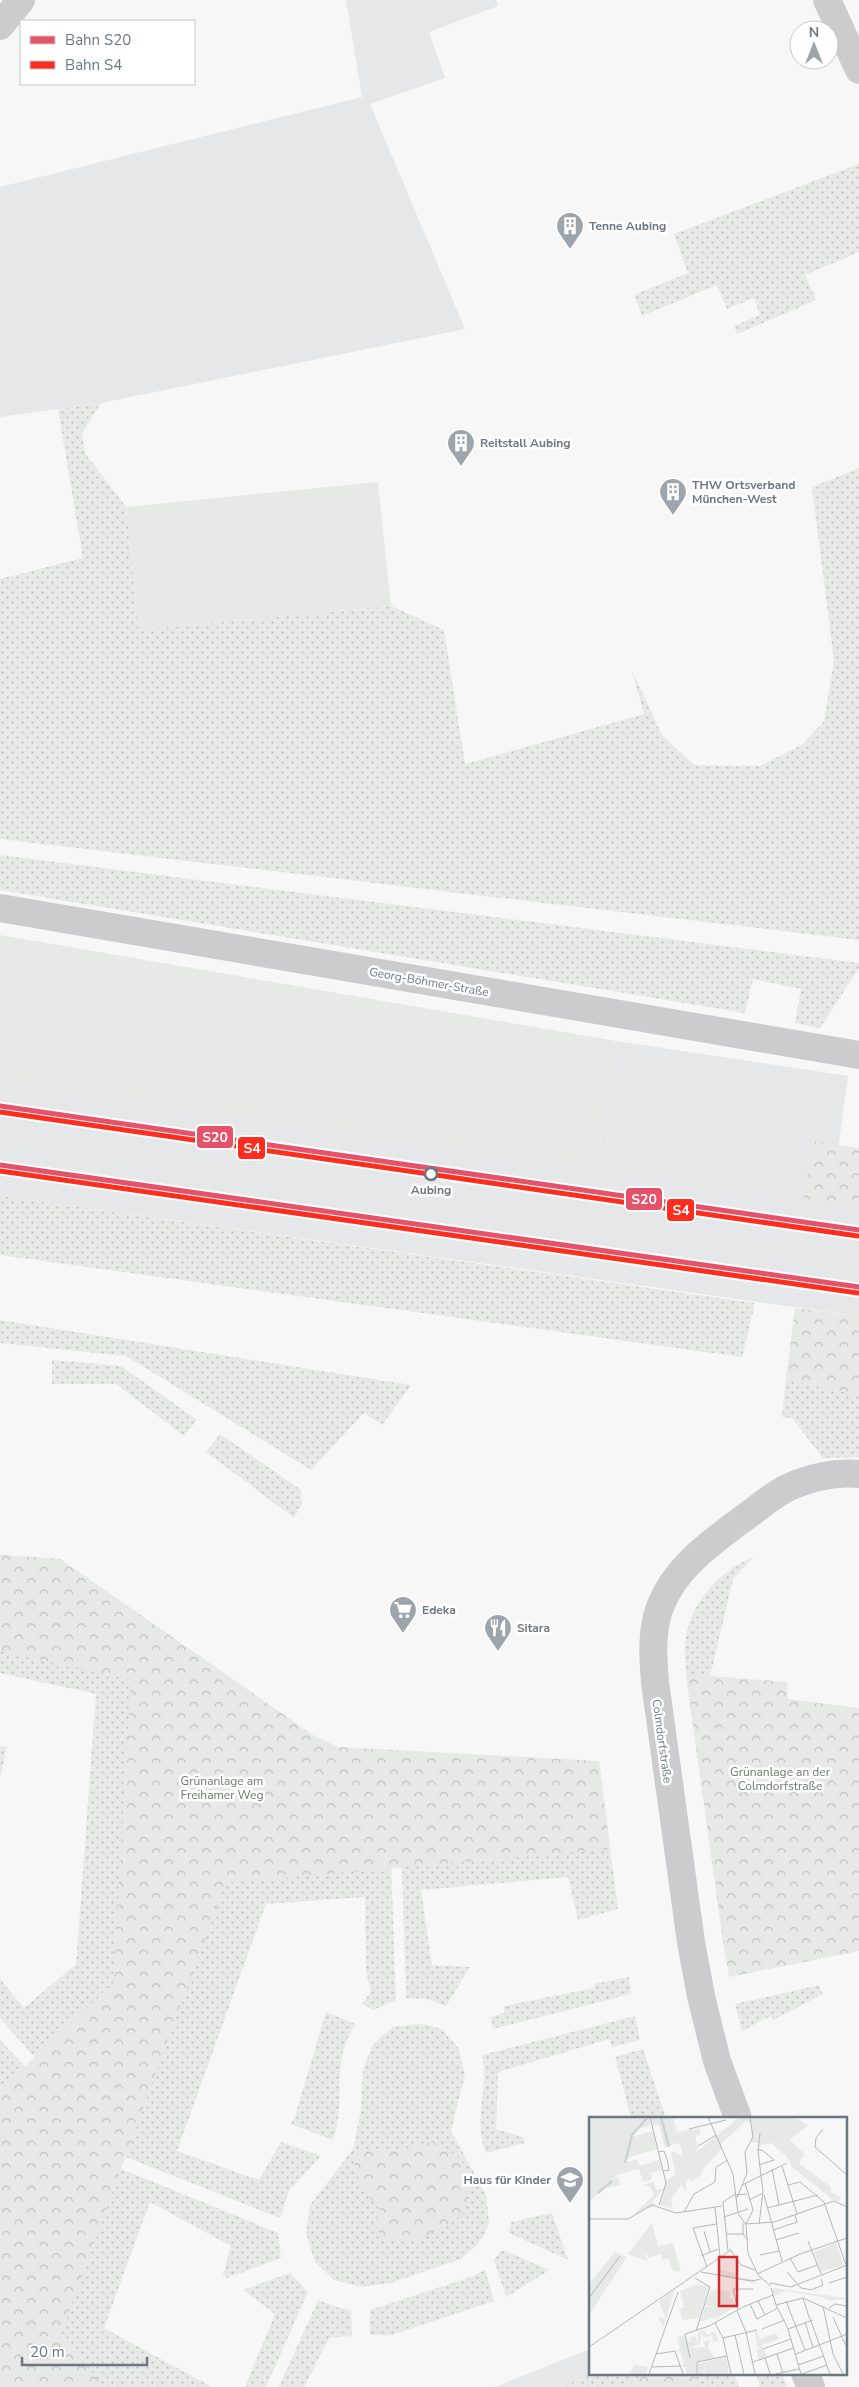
<svg xmlns="http://www.w3.org/2000/svg" width="859" height="2387" viewBox="0 0 859 2387" font-family="'Nunito Sans',sans-serif">
	<style>
		.built { fill: #e6e7e8 }
		.grass { fill: url(#grass-dots) }
		.forest { fill: url(#forest-crowns) }
		.garden { fill: #e6e9e5 }
		.lines { fill: none; stroke-linecap: round; stroke-linejoin: round }
		.minor { stroke: #ccccce; stroke-width: 28 }
		.rail-1-casing { stroke: #fff; stroke-width: 9 }
		.rail-2-casing { stroke: #fff; stroke-width: 9 }
		.rail-1 { stroke: #e7526b; stroke-width: 5 }
		.rail-2 { stroke: #ff2d1d; stroke-width: 5 }
		.stop-dot { fill: #fff; stroke: #6b7783; stroke-width: 2.5 }
		.labels { text-anchor: middle; stroke-width: 5; stroke-linejoin: round; paint-order: stroke }
		.poi-label { font-size: 12px; font-weight: bold; fill: #6b7783; stroke: #fff; text-anchor: start }
		.street-label { font-size: 12px; fill: #6b7783; stroke: #fff }
		.stop-label { font-size: 12px; font-weight: bold; fill: #6b7783; stroke: #fff }
		.park-label { font-size: 12px; fill: #6b7b69; stroke: #fff }
		.inset-river { fill: none; stroke: #ccd3d5; stroke-width: 2.5 }
		.inset-road { fill: none; stroke: #b2b8be; stroke-width: 1 }
		.view { fill: #d62828; fill-opacity: 0.15; stroke: #d62828; stroke-width: 2.5 }
		.inset-edge { fill: none; stroke: #6b7783; stroke-width: 2.5 }
		.line-badge { stroke: #fff; stroke-width: 2 }
		.badge-label { font-size: 14px; text-anchor: middle; font-weight: bold; fill: #fff }
	</style>
	<defs>
		<pattern id="grass-dots" width="8" height="8" patternUnits="userSpaceOnUse" patternTransform="scale(1.25)"><rect width="8" height="8" fill="#e6e9e5"/><path d="M2 2h.1M6 6h.1" fill="none" stroke="#bec2bf" stroke-width="1.8" stroke-linecap="round"/></pattern>
		<pattern id="forest-crowns" width="20" height="18" patternUnits="userSpaceOnUse" patternTransform="scale(1.25)"><rect width="20" height="18" fill="#e6e9e5"/><path d="M2 6a3 3 0 1 1 6 0M12 15a3 3 0 1 1 6 0" fill="none" stroke="#bec2bf"/></pattern>
	</defs>
	<rect width="100%" height="100%" fill="#f7f7f7"/>
	<g class="built">
		<polygon points="346,0 496,0 498,6 429,32 445,78 370,104 465,329 101,403 0,417 0,187 362,97"/>
		<polygon points="616,1041 848,1076 832,1194 859,1198 859,1316 0,1196 0,1081 596,1168"/>
		<polygon points="590,2349 590,2373 697,2373 701,2387 495,2387"/>
	</g>
	<g class="grass">
		<polygon points="859,164 859,252 805,275 816,300 737,334 734,326 760,315 754,298 727,309 717,285 642,316 634,295 688,273 674,234"/>
		<polygon points="101,403 82,433 85,453 126,507 139,630 391,606 444,630 465,764 644,714 632,671 662,735 694,765 760,766 803,744 824,721 834,661 812,487 859,468 859,940 0,839 0,579 83,558 58,409"/>
		<polygon points="0,855 859,963 859,968 820,1028 795,1023 801,989 753,979 745,1013 0,890"/>
		<polygon points="0,1196 755,1303 742,1357 0,1255"/>
		<polygon points="0,1320 411,1385 382,1425 364,1413 311,1470 126,1356 0,1343"/>
		<polygon points="52,1360 121,1366 197,1420 184,1436 116,1384 52,1384"/>
		<polygon points="786,1379 859,1395 859,1457 823,1458 792,1418 782,1417"/>
		<polygon points="220,1434 301,1490 302,1504 294,1518 206,1452"/>
		<polygon points="0,1555 60,1559 238,1683 158,1952 49,2073 0,2018 0,1979 24,2008 76,1964 96,1694 0,1673"/>
		<path d="M754,1557L733,1579L710,1677L726,1964L686,1674C686,1666 684,1656 685,1647C686,1608 718,1570 754,1557Z"/>
		<polygon points="0,1746 7,1747 0,1778"/>
		<polygon points="599,1761 618,1909 578,1920 568,1877 421,1890 432,1965 470,1967 446,2006 427,1999 406,1998 402,1867 407,1857"/>
		<polygon points="194,1808 391,1861 396,2000 373,2010 362,2004 371,1992 366,1971 365,1897 266,1904 177,2151 259,2180 281,2142 321,2156 289,2191 280,2218 118,2154"/>
		<polygon points="629,1977 631,1994 493,2029 491,2017 504,2013 504,2006 594,1988 594,1984"/>
		<polygon points="819,1985 823,1994 773,2020 771,2016 742,2031 735,2004"/>
		<path d="M326,2012L356,2024C328,2063 348,2098 333,2140L291,2124L295,2116Z"/>
		<path d="M635,2016L640,2040L612,2047L609,2039L501,2071L498,2074L496,2129L523,2137L525,2143L486,2153C472,2121 490,2088 482,2055Z"/>
		<polygon points="421,2024 442,2029 459,2049 465,2075 451,2131 486,2195 489,2221 485,2234 478,2244 461,2259 391,2283 361,2287 334,2280 315,2262 306,2233 310,2205 353,2149 361,2110 363,2069 373,2044 393,2027"/>
		<polygon points="0,2040 41,2083 0,2142"/>
		<polygon points="643,2049 666,2118 631,2118 615,2057"/>
		<polygon points="112,2165 278,2233 281,2258 227,2278 223,2275 231,2246 150,2202 104,2328 212,2387 20,2387"/>
		<polygon points="552,2213 568,2260 509,2233 511,2222"/>
		<polygon points="502,2250 550,2270 506,2297 494,2260"/>
		<polygon points="485,2269 494,2301 392,2335 370,2335 370,2310 474,2276"/>
		<polygon points="290,2273 308,2292 266,2387 245,2387 275,2314 243,2290"/>
		<polygon points="318,2300 339,2308 351,2310 352,2336 329,2338 304,2387 279,2387"/>
		<polygon points="594,2373 734,2373 739,2387 560,2387"/>
		<polygon points="756,2373 782,2373 787,2387 760,2387"/>
	</g>
	<g class="forest">
		<polygon points="812,1141 859,1148 859,1206 804,1199"/>
		<polygon points="795,1308 859,1316 859,1395 786,1379"/>
		<polygon points="0,1555 60,1559 313,1735 338,1747 599,1761 610,1849 225,1883 60,2337 105,2387 0,2387 0,2090 113,1983 131,1679 0,1651"/>
		<polygon points="686,1674 787,1682 788,1699 859,1708 859,1951 729,1977"/>
		<path d="M433,2141C452,2151 465,2158 469,2180C471,2192 468,2208 460,2216C446,2229 395,2254 380,2234C374,2227 378,2217 380,2209C357,2183 358,2182 353,2149C381,2151 407,2153 433,2141Z"/>
		<polygon points="646,2373 691,2373 697,2380 697,2387 625,2387"/>
	</g>
	<g class="garden">
		<polygon points="378,482 391,606 139,630 126,507"/>
		<polygon points="0,935 616,1041 596,1168 0,1081"/>
	</g>
	<g class="lines">
		<g class="minor">
			<polyline points="827,0 859,70"/>
			<polyline points="0,26 21,0"/>
			<polyline points="0,908 859,1055"/>
			<path d="M738,2118L717,2061L701,1996L691,1942L655,1682C653,1657 651,1631 660,1607C676,1565 714,1541 748,1515C761,1506 774,1494 789,1487C810,1478 836,1472 859,1474"/>
			<polyline points="805,2373 811,2387"/>
		</g>
		<defs>
			<g id="rail-1">
				<polyline points="0,1106 859,1230"/>
				<polyline points="0,1165 859,1287"/>
			</g>
			<g id="rail-2">
				<polyline points="0,1112 858,1236"/>
				<polyline points="0,1171 858,1293"/>
			</g>
		</defs>
		<use href="#rail-1" class="rail-1-casing"/>
		<use href="#rail-2" class="rail-2-casing"/>
		<use href="#rail-1" class="rail-1"/>
		<use href="#rail-2" class="rail-2"/>
	</g>
	<defs>
		<symbol id="building-pin" viewBox="-11 -11 22 30"><path d="M0 17L-7.5 6A9.5 9.5 0 1 1 7.5 6Z" fill="#9ca4ac" stroke="#fff"/><path d="M-4-6H4V6H1V3H-1V6H-4ZM-2.5-4.3h1.7v1.8h-1.7ZM.8-4.3h1.7v1.8H.8ZM-2.5-1h1.7V.8h-1.7ZM.8-1h1.7V.8H.8Z" fill="#fff"/></symbol>
		<symbol id="supermarket-pin" viewBox="-11 -11 22 30"><path d="M0 17L-7.5 6A9.5 9.5 0 1 1 7.5 6Z" fill="#9ca4ac" stroke="#fff"/><path d="M-6-5.5h2.5l.6 2H6L4.5 2H-2.5L-4.4-4H-6ZM-1.5 3.2a1.3 1.3 0 1 0 .1 0ZM3 3.2a1.3 1.3 0 1 0 .1 0Z" fill="#fff"/></symbol>
		<symbol id="restaurant-pin" viewBox="-11 -11 22 30"><path d="M0 17L-7.5 6A9.5 9.5 0 1 1 7.5 6Z" fill="#9ca4ac" stroke="#fff"/><path d="M-5-6h1v4h1v-4h1v4h1v-4h1v5L-1.5 .5V6h-2V.5L-5-1ZM5-6V6H3V1.5H1.5Q1.5-4 5-6Z" fill="#fff"/></symbol>
		<symbol id="school-pin" viewBox="-11 -11 22 30"><path d="M0 17L-7.5 6A9.5 9.5 0 1 1 7.5 6Z" fill="#9ca4ac" stroke="#fff"/><path d="M0-5L7-2L0 1L-7-2ZM-4 1L0 2.5L4 1V4Q0 6-4 4Z" fill="#fff"/></symbol>
	</defs>
	<g fill-rule="evenodd">
		<use href="#building-pin" x="554" y="210" width="32" height="43"/>
		<use href="#building-pin" x="445" y="427" width="32" height="43"/>
		<use href="#building-pin" x="657" y="476" width="32" height="43"/>
		<use href="#supermarket-pin" x="387" y="1594" width="32" height="43"/>
		<use href="#restaurant-pin" x="482" y="1612" width="32" height="43"/>
		<use href="#school-pin" x="554" y="2164" width="32" height="43"/>
	</g>
	<circle class="stop-dot" cx="431" cy="1174" r="6"/>
	<g class="labels">
		<g class="poi-label">
			<text x="589" y="230">Tenne Aubing</text>
			<text x="480" y="447">Reitstall Aubing</text>
			<text x="692" y="489">THW Ortsverband<tspan x="692" dy="14">München-West</tspan></text>
			<text x="422" y="1614">Edeka</text>
			<text x="517" y="1632">Sitara</text>
			<text x="551" y="2184" text-anchor="end">Haus für Kinder</text>
		</g>
		<g class="street-label">
			<text transform="translate(429 982) rotate(10)" y="4">Georg-Böhmer-Straße</text>
			<text transform="translate(662 1741) rotate(82)" y="4">Colmdorfstraße</text>
		</g>
		<g class="stop-label">
			<text x="431" y="1194">Aubing</text>
		</g>
		<g class="park-label">
			<text x="780" y="1776">Grünanlage an der<tspan x="780" dy="14">Colmdorfstraße</tspan></text>
			<text x="222" y="1785">Grünanlage am<tspan x="222" dy="14">Freihamer Weg</tspan></text>
		</g>
	</g>
	<g transform="translate(589 2117)">
		<rect width="258" height="258" fill="#f7f7f7"/>
		<path d="M44,0L51,7L42,20L64,14L68,32L40,40L36,46L48,42L50,49L71,43L74,53L62,56L63,62L54,65L50,52L28,58L24,63L29,60L31,68L16,71L0,85V70L14,49L21,52L27,43L29,33L18,27ZM61,0H84L88,15L110,11L112,17L106,19L109,30L106,36L94,39L91,27L87,26L76,31L70,7L63,9ZM167,0H207L219,9L200,23L216,37L210,46L242,70V75L252,81L250,84L244,83L203,50L198,40L182,26L169,29L170,26L162,25L163,9ZM84,34L93,39L94,53L87,59L82,36ZM65,65L67,73L76,71L63,85L67,88L45,97L65,78L61,70L54,68ZM63,106L69,129L84,126L92,155L83,153L80,141L73,143L72,137L59,141L55,133L58,144L39,137ZM26,135L38,140L0,198V167ZM131,148L133,153L146,156L151,148L148,160L167,163L164,165L173,168L128,158ZM121,171L142,176L139,182L143,181L147,190L120,201L113,200L116,189L124,190L118,188L122,174H128ZM86,172L78,198L80,193L72,216L74,210L69,200L77,202L70,184ZM115,213L118,218L125,214L130,224L124,225L123,218L115,221L112,216L111,227L101,231L117,230L114,225L121,222L119,231L126,241L107,245V257L98,222L102,226L101,221L106,219L109,227V215ZM168,214L171,222L187,216L190,222L173,228L178,240L170,243L167,233L173,231H168L166,215ZM137,240L140,257H117L115,246L116,257H109L107,247ZM45,248L59,250L57,257H41Z" fill="#e6e9e5"/>
		<path d="M0,0H60L62,8L48,12L51,7L44,1L33,11L19,27L21,29L27,20L34,25L27,43L21,52L14,49L0,70ZM151,0H167L165,7L157,4L133,26V32L115,51L113,57L102,65L100,62L97,64V76L93,68L82,81L84,92L89,94L71,88L78,63L94,53L93,39L106,36ZM123,171L142,176L135,179L131,188L136,193L146,190L132,199L110,205L112,200L121,201L129,197V188H116L122,174L119,185H128L132,181L133,174ZM183,171L257,181V182L240,184L233,180L196,174L185,179ZM96,218L105,247L107,257H98L97,250H93L95,246L91,234L87,233L91,232L88,220Z" fill="#e6e9e5"/>
		<path d="M108,167L120,170L110,201L94,203L90,192L95,190L91,174Z" fill="#e6e9e5"/>
		<path d="M247,126L255,148L232,155L225,135Z" fill="#e6e9e5"/>
		<path class="inset-river" d="M72,0L80,30M36,46L43,18L59,0M9,76L23,64"/>
		<path class="inset-road" d="M61,0L77,66L70,88M119,0L144,57L149,96L157,108L159,136L169,158L182,169M100,12L137,3M234,12L227,21L226,30L258,58M109,29L127,18M169,33H173L185,43L170,48M69,35L75,34L78,42L80,53L74,54M193,49L208,97M183,52L190,88M156,66L164,93L157,107M153,68L198,46M199,68L211,65L235,85L257,148M175,78L193,144M148,81L158,56L156,35L164,20L161,0M160,83L174,76M126,90L131,139M178,91L229,78M95,95L105,77L126,65L127,50L139,43M135,100L159,92M0,102H39L63,88L87,96L133,89M154,106V117L159,123M156,107L185,105L245,84L258,90M170,107L174,75L169,33L171,16M184,113L208,105L206,98M115,114L121,135M138,117H154M187,123L210,116M219,124L232,157M141,132L152,148L166,153M139,134L134,85L145,78L158,77M171,138L190,134M112,139L129,132M201,141L209,155L228,148M118,150L104,111L127,107M112,155L163,164L172,162M198,155L212,171L222,173L234,168L232,162M168,157L211,137L258,121M106,161L121,170L107,214M181,166L202,170L258,148M240,166L258,160M182,171L187,188L214,181L258,201M0,181L31,139M214,181L220,200M169,184L176,198M197,184L216,233M161,187L168,202L189,191M187,188L199,212L212,257M234,189L244,237L254,257M240,191L246,187L258,189M149,193L144,172H164M148,194L157,215L166,257M220,199L241,257M244,200L258,231M216,205L224,230M126,206L134,221L142,257M173,212L196,203M199,212L224,203M146,218L155,257M134,221L168,213M0,230L142,133M174,232L202,222M67,237L86,234L94,257M188,237L194,256M207,237L258,217M101,241L96,217L120,209L154,190L184,178M176,241L181,257M164,245L205,231M209,248L235,239M63,250L92,249M60,257L89,175M108,257V245L138,239M187,257L210,252M213,257L238,248"/>
		<path class="view" d="M130,140H148V189H130Z"/>
		<rect width="258" height="258" class="inset-edge"/>
	</g>
	<g class="line-badge">
		<rect x="196" y="1125" width="38" height="24" rx="5" fill="#e7526b"/>
		<rect x="237" y="1136" width="29" height="24" rx="5" fill="#ff2d1d"/>
		<rect x="625" y="1187" width="38" height="24" rx="5" fill="#e7526b"/>
		<rect x="666" y="1198" width="29" height="24" rx="5" fill="#ff2d1d"/>
	</g>
	<g class="badge-label">
		<text x="215" y="1142">S20</text>
		<text x="252" y="1153">S4</text>
		<text x="644" y="1204">S20</text>
		<text x="681" y="1215">S4</text>
	</g>
	<rect x="20" y="20" width="175" height="65" fill="#ffffff" stroke="#c4c9cd"/>
	<rect x="30" y="36" width="25" height="8" fill="#e7526b" stroke="#c4c9cd"/>
	<text x="65" y="45" font-size="15" fill="#6b7783">Bahn S20</text>
	<rect x="30" y="61" width="25" height="8" fill="#ff2d1d" stroke="#c4c9cd"/>
	<text x="65" y="70" font-size="15" fill="#6b7783">Bahn S4</text>
	<g transform="translate(814 45)"><circle r="24" fill="#ffffff" stroke="#c4c9cd"/>
	<path d="M0-4L9 19L0 12L-9 19Z" fill="#9ca4ac"/>
	<text y="-8" font-size="14" font-weight="bold" text-anchor="middle" fill="#6b7783">N</text>
	</g>
	<path d="M22 2357v8h125v-8" fill="none" stroke="#6b7783" stroke-width="2.5"/>
	<text x="30" y="2357" font-size="15" fill="#6b7783" stroke="#ffffff" stroke-width="4" paint-order="stroke">20 m</text>
</svg>
